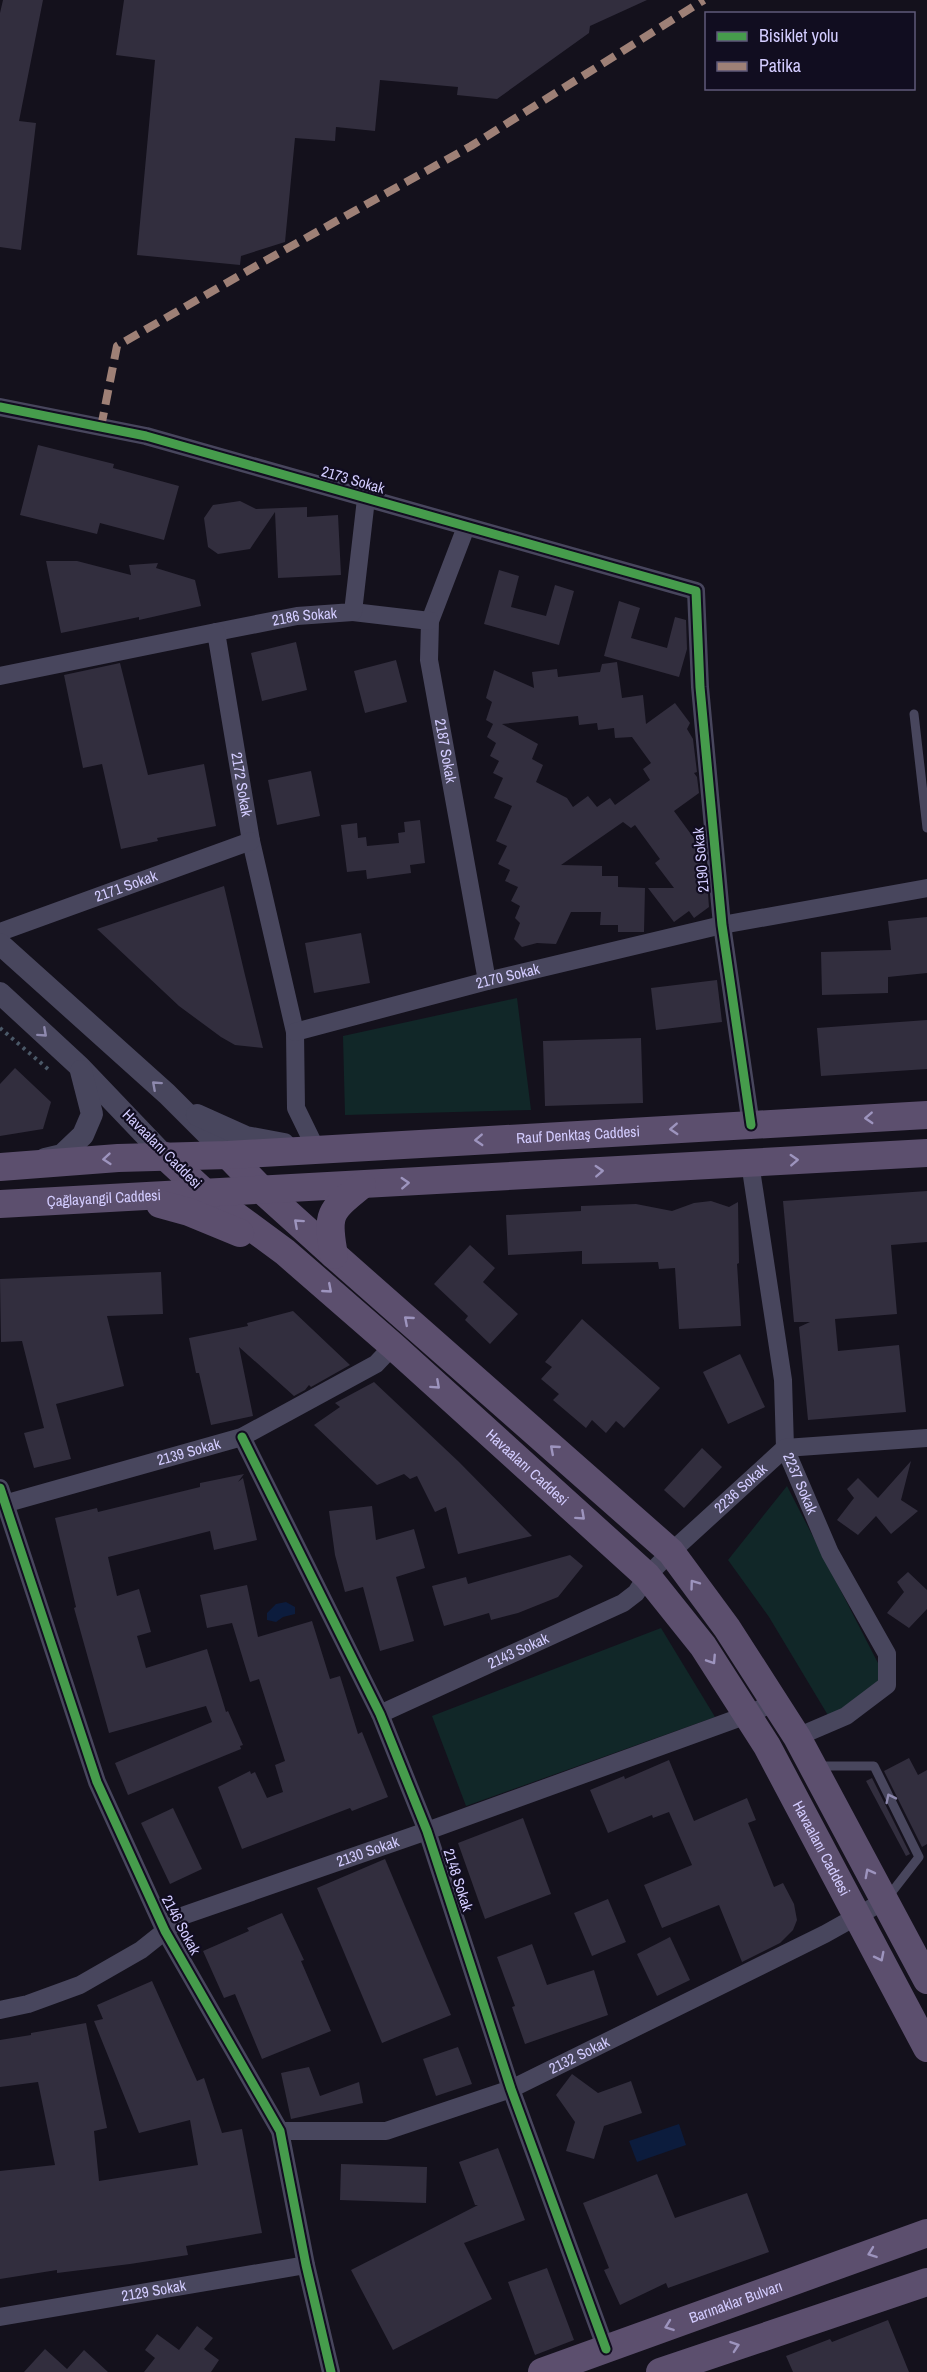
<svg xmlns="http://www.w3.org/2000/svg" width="927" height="2372" viewBox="0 0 927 2372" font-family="'Archivo Narrow',sans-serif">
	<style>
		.green { fill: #112728 }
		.water { fill: #0c1c3d }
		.building { fill: #322e3e; fill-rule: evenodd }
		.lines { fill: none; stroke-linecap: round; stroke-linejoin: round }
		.path { stroke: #4a5867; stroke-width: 4; stroke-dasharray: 3 4.5; stroke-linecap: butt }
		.service { stroke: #48465d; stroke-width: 9 }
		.minor { stroke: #48465d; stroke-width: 18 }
		.tertiary { stroke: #48465d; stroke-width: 22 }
		.primary { stroke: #5c4f6e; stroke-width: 28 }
		.quiet { stroke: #9e8076; stroke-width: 8; stroke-dasharray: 15 8; stroke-linecap: butt }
		.cycleway-casing { stroke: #110d20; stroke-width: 13 }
		.cycleway { stroke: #469c4c; stroke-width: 9 }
		.oneway { stroke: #8e89ae }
		.oneway2 { stroke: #9d94be }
		.labels { text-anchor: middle; stroke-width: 4.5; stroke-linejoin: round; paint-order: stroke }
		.street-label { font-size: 15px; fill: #d3ccff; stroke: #110d20 }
	</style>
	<rect width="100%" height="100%" fill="#14111c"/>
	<g class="green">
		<polygon points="517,998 531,1110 345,1115 343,1036"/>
		<polygon points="787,1486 880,1667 879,1685 829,1717 769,1617 728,1560"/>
		<polygon points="661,1628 715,1717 466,1806 432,1716"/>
	</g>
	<g class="water">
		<polygon points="286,1602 295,1607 295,1614 283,1617 276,1622 267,1620 267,1613 276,1604"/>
		<polygon points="679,2124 686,2145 637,2162 629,2141"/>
	</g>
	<g class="building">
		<polygon points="3,0 43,0 19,121 36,123 21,250 0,247 0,13"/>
		<polygon points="124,0 647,0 590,26 589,33 497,99 457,95 458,87 380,80 375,131 336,127 335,141 295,138 285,242 241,256 240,265 137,255 155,60 116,55"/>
		<polygon points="38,445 114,464 113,468 179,486 164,540 100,523 97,534 20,515"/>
		<polygon points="240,501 256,509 307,507 307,517 338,515 341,575 278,578 275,512 250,549 218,554 208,547 204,518 213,505"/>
		<polygon points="46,561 77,561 131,575 129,565 158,563 156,568 195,580 201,606 139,620 139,617 61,633"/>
		<polygon points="499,570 519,576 511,607 546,616 555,585 574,591 559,645 484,624"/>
		<polygon points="619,601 640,608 631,638 667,648 675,617 686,620 687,649 679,677 604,656"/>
		<polygon points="296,642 307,690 262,701 251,653"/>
		<polygon points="396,660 407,702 365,713 354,671"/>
		<path d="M617,662L622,698L643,695L646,724L675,703L690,723L687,729L693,739L697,772L694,773L697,777L699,793L674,811L704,852L707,882L702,886L708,894L709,907L694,918L689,911L674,922L648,888H674L655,863L660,859L635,825L631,828L623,822L561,865L602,866V876H618V887L645,888L644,932H618V925H600L601,912H571L556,944L537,943L522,947L514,939L520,923L515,918L520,906L511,901L518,887L505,881L510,870L498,864L507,846L496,841L512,806L494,798L503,778L493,773L499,761L490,756L496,743L487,737L493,724L486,720L492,702L486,698L494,670L534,688L532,672L557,669L558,677L600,672L602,664ZM578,716L579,725L597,723L598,730L614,728L615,738L632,737L651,763L643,769L650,780L615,805L610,798L597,807L588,796L573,807L567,798L536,782L543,765L532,759L538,744L502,724Z"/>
		<polygon points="120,663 148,775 204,764 216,826 157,838 158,841 121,849 102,764 83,768 64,675"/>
		<polygon points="311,771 320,816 277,825 268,780"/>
		<polygon points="420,820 425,863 410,865 411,873 367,879 366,870 347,872 341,825 357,823 358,838 366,837 367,846 399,843 398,833 405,832 404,822"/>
		<polygon points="224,886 244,971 263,1048 235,1045 221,1037 179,1006 97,929"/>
		<polygon points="927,917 927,973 888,977 888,993 822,995 821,952 891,950 888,921"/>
		<polygon points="361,933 370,983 314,993 305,943"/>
		<polygon points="717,980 722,1022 656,1030 651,988"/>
		<polygon points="927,1020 927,1069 821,1076 817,1028"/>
		<polygon points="641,1038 643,1103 545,1106 543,1041"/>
		<polygon points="15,1068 51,1102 43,1129 0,1136 0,1084"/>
		<polygon points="927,1191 927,1242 891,1245 897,1314 835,1319 838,1351 899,1345 906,1412 808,1420 799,1327 810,1322 794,1322 783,1201"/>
		<polygon points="711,1201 729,1207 738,1202 739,1263 737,1264 741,1326 679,1329 675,1268 659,1269 658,1262 582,1264 582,1251 508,1255 506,1215 581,1211 581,1206 636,1204 672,1211 694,1203"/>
		<polygon points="470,1245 495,1268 483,1282 518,1314 490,1344 465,1320 468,1316 434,1284"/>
		<polygon points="161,1272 163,1314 107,1316 124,1386 56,1404 71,1459 34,1468 24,1433 44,1428 22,1341 1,1342 0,1279"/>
		<polygon points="293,1311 350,1365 311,1387 309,1385 305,1390 294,1396 239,1347 253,1416 211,1425 199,1373 196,1373 189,1338 248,1326 247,1323"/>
		<polygon points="582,1319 660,1388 624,1428 616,1421 606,1433 592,1420 586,1428 553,1400 559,1394 541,1379 552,1367 545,1362"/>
		<polygon points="740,1354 765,1407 728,1424 703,1372"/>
		<polygon points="374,1382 459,1462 532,1536 458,1554 446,1507 435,1512 417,1476 410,1479 404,1474 377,1485 314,1425 340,1407 335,1403"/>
		<polygon points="702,1448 722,1467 684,1508 664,1490"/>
		<polygon points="911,1461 901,1500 918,1511 891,1534 876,1516 858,1535 837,1520 854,1498 847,1489 858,1478 878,1498"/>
		<polygon points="244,1474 238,1482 243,1478 257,1540 214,1550 210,1531 108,1557 117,1596 139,1589 151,1632 137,1636 146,1668 207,1649 226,1712 228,1711 243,1745 240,1746 241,1749 128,1795 115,1763 212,1722 206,1706 109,1733 74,1608 76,1607 55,1518 97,1508 98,1512 200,1487 200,1483"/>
		<polygon points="372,1506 376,1540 414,1529 425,1568 396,1577 414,1641 380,1651 363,1587 345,1592 335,1555 329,1511"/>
		<polygon points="570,1555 583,1566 558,1597 518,1613 491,1620 489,1613 444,1626 432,1586 466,1577 468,1584"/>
		<polygon points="908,1572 927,1590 927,1609 909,1628 887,1613 904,1592 897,1582"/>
		<polygon points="247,1585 258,1637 312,1621 330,1679 340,1676 358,1734 362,1732 388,1797 352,1811 350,1808 242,1849 218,1787 250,1771 251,1774 255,1772 267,1798 283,1792 275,1765 285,1761 259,1679 250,1682 232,1623 207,1628 200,1595"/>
		<polygon points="909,1758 918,1775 927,1770 927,1844 922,1847 884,1771"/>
		<polygon points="669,1760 694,1821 747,1798 756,1820 748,1823 774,1887 783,1883 794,1904 797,1920 793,1930 780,1943 742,1962 719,1905 662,1928 644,1885 692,1865 669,1812 653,1818 652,1815 608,1833 590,1790 624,1776 625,1779"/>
		<polygon points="872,1778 910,1854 906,1856 866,1781"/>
		<polygon points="173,1808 202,1869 170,1884 141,1823"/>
		<polygon points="523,1818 551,1894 485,1919 458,1843"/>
		<polygon points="385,1859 451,2015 382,2043 317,1888"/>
		<polygon points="608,1899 626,1942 592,1956 574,1913"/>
		<polygon points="282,1913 304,1960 301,1961 331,2031 262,2059 235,1994 224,1998 203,1951 249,1931 247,1928"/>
		<polygon points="670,1937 690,1980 657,1996 637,1954"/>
		<polygon points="532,1944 547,1985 594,1970 608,2015 525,2044 512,2007 515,2006 497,1957"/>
		<polygon points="152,1981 197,2081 204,2078 222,2133 242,2129 262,2233 186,2246 188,2255 130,2264 57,2273 57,2270 0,2279 0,2171 55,2165 38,2082 0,2087 0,2040 31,2035 31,2033 86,2023 107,2128 94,2131 99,2181 198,2165 190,2120 139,2133 94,2021 103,2019 97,2005"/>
		<polygon points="458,2047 472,2084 436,2096 423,2059"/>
		<polygon points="309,2067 320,2096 359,2082 363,2103 291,2119 281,2073"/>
		<polygon points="572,2074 598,2093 631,2081 642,2113 604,2126 594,2159 566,2151 575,2122 556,2095"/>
		<polygon points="498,2148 525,2220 464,2243 492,2299 393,2350 351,2270 478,2205 475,2205 459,2162"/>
		<polygon points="341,2164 427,2167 426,2203 340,2200"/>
		<polygon points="657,2174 675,2218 747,2193 769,2252 668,2288 666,2283 620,2305 604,2270 609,2268 583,2203"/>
		<polygon points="547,2268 574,2340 535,2355 508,2282"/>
		<polygon points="888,2320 909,2372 793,2372 786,2356 830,2339 832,2342"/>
		<polygon points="197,2326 213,2338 204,2349 219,2360 211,2372 144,2372 155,2358 145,2350 157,2334 179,2350"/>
		<polygon points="45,2349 67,2369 84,2350 108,2372 24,2372"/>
	</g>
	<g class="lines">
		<polyline class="path" points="0,1028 48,1069"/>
		<g class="service">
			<polyline points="914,714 927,828"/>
			<polyline points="817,1766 874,1766 919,1857 888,1897"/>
		</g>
		<g class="minor">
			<polyline points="0,407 146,436 696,591 700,687 722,925 751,1125"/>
			<path id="s1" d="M466,527L430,621L429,660L487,981"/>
			<polyline points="353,612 430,621"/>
			<path id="s2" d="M216,632L297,616L353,612L366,499"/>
			<path id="s3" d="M0,676L216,632L251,841L295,1032L296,1108L316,1149"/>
			<path id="s4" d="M0,932L251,841"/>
			<path id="s5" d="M295,1032L487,981L722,925L927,888"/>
			<path id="s6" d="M750,1163L783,1380L785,1448L830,1553L887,1654V1685L846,1716L797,1737"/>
			<polyline points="242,1437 380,1714 427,1831 511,2089 606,2349"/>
			<polyline points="0,1488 97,1782 165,1931 280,2131 306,2265 331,2372"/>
			<path id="s7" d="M0,1505L242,1437L376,1364L393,1346"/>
			<path id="s8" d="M380,1714L623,1603L636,1593L647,1576L671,1552L785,1448L927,1438"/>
			<path id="s9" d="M0,2010L28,2004L80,1985L141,1950L185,1915L427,1831L747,1715L775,1702"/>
			<path id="s10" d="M280,2131H386L511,2089L825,1934L884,1901"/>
			<path id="s11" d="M0,2317L306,2265"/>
		</g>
		<g class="tertiary">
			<polyline points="0,944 167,1094 228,1155"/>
			<polyline points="0,993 80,1067 165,1156"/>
			<polyline points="197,1115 246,1137 284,1144"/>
			<polyline points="45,1159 62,1155 83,1135 92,1114 81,1071"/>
		</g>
		<g class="primary">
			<polyline points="228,1155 263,1191 334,1255 671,1552 727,1628 797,1737 927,1980"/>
			<path id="s12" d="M165,1156L206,1194L285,1252L393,1346L647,1576L703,1646L767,1746L927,2048"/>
			<path id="s13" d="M0,1167L118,1158L228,1155L927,1115"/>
			<path id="s14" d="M0,1204L927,1153"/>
			<polyline points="160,1204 189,1212 240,1233"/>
			<path d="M334,1255C326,1213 330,1211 362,1185"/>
			<path id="s15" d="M542,2372L927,2233"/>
			<polyline points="660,2372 927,2282"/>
		</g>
		<polyline class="quiet" points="101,427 117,346 263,262 471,146 704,0"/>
		<defs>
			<g id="cycleway">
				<polyline points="0,407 146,436 696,591 700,687 722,925 751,1125"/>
				<polyline points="242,1437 380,1714 427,1831 511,2089 606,2349"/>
				<polyline points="0,1488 97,1782 165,1931 280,2131 306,2265 331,2372"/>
			</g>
		</defs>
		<use href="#cycleway" class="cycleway-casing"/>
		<use href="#cycleway" class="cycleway"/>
	</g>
	<defs><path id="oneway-chevron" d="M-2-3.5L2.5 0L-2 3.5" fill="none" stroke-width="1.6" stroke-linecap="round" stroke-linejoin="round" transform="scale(1.5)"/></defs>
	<g class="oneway">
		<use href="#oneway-chevron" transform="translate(43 1033) rotate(42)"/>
		<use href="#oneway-chevron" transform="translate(156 1085) rotate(-138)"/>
		<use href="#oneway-chevron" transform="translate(890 1798) rotate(-116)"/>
	</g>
	<g class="oneway2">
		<use href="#oneway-chevron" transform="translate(869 1118) rotate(177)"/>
		<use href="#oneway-chevron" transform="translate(674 1129) rotate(177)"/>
		<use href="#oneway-chevron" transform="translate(479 1140) rotate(177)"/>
		<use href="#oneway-chevron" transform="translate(107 1159) rotate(175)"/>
		<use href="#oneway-chevron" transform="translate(794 1160) rotate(-3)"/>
		<use href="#oneway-chevron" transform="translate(599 1171) rotate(-3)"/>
		<use href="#oneway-chevron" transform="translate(405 1183) rotate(-3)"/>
		<use href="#oneway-chevron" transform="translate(298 1223) rotate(-138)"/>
		<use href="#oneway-chevron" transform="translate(328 1289) rotate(41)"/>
		<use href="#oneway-chevron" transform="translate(408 1320) rotate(-139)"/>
		<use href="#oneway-chevron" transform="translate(436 1385) rotate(42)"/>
		<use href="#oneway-chevron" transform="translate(554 1449) rotate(-139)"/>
		<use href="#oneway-chevron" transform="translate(581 1516) rotate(42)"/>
		<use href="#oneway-chevron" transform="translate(694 1584) rotate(-126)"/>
		<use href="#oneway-chevron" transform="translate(712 1660) rotate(57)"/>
		<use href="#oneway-chevron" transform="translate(869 1873) rotate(-118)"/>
		<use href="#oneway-chevron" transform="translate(880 1957) rotate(63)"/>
		<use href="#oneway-chevron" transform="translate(872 2253) rotate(160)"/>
		<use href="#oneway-chevron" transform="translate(669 2326) rotate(160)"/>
		<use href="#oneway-chevron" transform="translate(735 2346) rotate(-19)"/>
	</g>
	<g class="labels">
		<g class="street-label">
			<text transform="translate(353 480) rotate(16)" y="5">2173 Sokak</text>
			<text dy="5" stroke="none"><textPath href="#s2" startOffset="90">2186 Sokak</textPath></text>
			<text dy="5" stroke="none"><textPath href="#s1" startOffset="232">2187 Sokak</textPath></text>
			<text dy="5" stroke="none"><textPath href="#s3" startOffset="375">2172 Sokak</textPath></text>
			<text transform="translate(701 860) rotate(-95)" y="5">2190 Sokak</text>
			<text dy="5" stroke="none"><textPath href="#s4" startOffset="134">2171 Sokak</textPath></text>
			<text dy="5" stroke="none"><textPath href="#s5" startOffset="220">2170 Sokak</textPath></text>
			<text dy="5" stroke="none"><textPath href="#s13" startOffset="579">Rauf Denktaş Caddesi</textPath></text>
			<text transform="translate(162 1149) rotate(45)" y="5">Havaalanı Caddesi</text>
			<text dy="5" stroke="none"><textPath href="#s14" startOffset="104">Çağlayangil Caddesi</textPath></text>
			<text dy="5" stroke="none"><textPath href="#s7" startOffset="196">2139 Sokak</textPath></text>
			<text dy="5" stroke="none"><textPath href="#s12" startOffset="478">Havaalanı Caddesi</textPath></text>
			<text dy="5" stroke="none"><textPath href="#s6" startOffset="326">2237 Sokak</textPath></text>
			<text dy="5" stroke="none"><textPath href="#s8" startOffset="432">2236 Sokak</textPath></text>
			<text dy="5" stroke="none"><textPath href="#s8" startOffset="152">2143 Sokak</textPath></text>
			<text dy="5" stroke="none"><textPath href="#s12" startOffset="964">Havaalanı Caddesi</textPath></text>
			<text dy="5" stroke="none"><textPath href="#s9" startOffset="404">2130 Sokak</textPath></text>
			<text transform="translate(458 1880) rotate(72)" y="5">2148 Sokak</text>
			<text transform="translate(181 1925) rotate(62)" y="5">2146 Sokak</text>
			<text dy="5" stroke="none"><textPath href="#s10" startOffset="314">2132 Sokak</textPath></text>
			<text dy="5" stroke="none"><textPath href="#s11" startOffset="156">2129 Sokak</textPath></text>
			<text dy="5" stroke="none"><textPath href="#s15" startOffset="206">Barınaklar Bulvarı</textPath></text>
		</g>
	</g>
	<rect x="705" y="12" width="210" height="78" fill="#110d20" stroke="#5f5979" stroke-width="1.5"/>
	<rect x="717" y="32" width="30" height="9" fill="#469c4c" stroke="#5f5979" stroke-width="1.5"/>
	<text x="759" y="42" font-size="18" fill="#d3ccff">Bisiklet yolu</text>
	<rect x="717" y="62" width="30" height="9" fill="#9e8076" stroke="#5f5979" stroke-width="1.5"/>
	<text x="759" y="72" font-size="18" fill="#d3ccff">Patika</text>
</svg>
